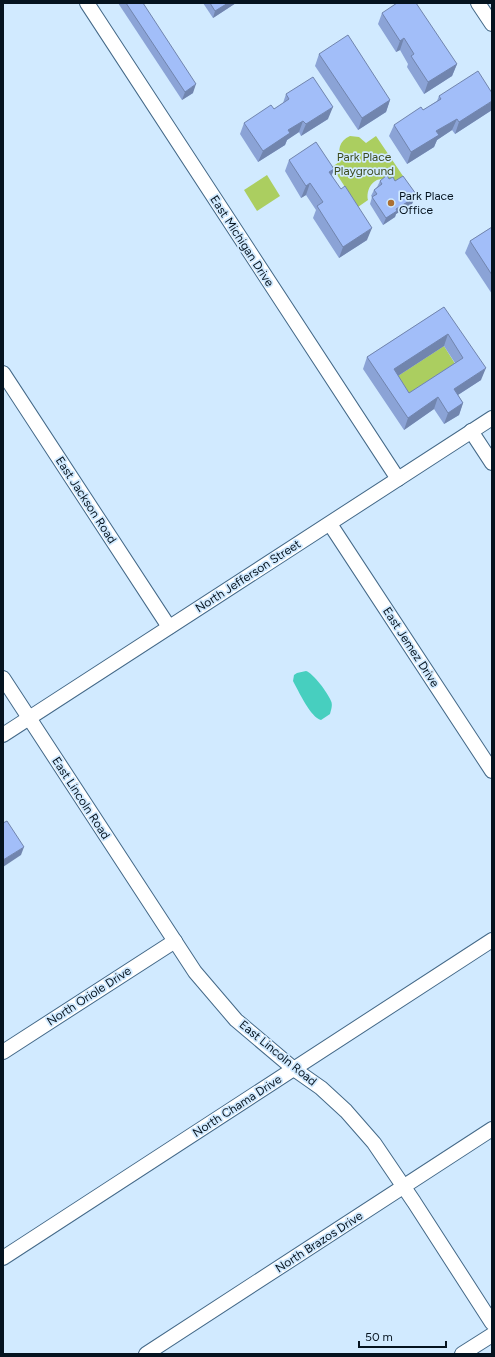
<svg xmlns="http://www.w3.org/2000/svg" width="495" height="1357" viewBox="0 0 495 1357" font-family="Figtree,sans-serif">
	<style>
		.green { fill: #abce60 }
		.water { fill: #47cfbf }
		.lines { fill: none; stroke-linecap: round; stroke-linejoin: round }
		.minor-casing { stroke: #446988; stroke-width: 16 }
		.minor { stroke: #fff; stroke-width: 14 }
		.wall { fill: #8ba3d6; fill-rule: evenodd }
		.shaded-wall { fill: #7185ae }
		.building { fill: #a2bef9; stroke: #7185ae; fill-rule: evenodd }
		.poi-dot { fill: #ac7032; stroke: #d1eaff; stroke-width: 1.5 }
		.labels { text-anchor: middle; stroke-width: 3.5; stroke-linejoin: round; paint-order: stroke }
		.park-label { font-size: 12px; fill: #3c4b1d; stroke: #d1eaff }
		.poi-label { font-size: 12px; fill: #05131f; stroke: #d1eaff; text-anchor: start }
		.street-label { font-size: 12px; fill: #05131f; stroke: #d1eaff }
	</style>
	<rect width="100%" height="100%" fill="#d1eaff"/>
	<g class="green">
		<path d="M350,136L359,137L366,143L376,136L403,176L393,183C390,182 387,180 384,179C372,178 366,190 368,200L358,207L332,167L342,160C337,150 339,141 350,136Z"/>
		<polygon points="267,175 280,196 257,211 244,190"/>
		<polygon points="444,346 459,370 405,404 390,381"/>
	</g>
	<path class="water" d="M306,671C313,673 328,693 331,701C333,705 331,710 330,714L321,720C311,718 298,690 293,681L294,675L297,673Z"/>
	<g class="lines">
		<defs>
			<g id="minor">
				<polyline points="87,3 398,479"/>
				<polyline points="478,3 492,24"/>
				<polyline points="3,373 169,627"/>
				<polyline points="471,431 492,463"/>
				<polyline points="330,524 492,771"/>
				<polyline points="3,678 195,972 236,1020 294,1069 321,1088 346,1111 374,1143 414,1202 492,1323"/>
				<polyline points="3,735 492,418"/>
				<polyline points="3,1052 175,941"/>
				<polyline points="3,1258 492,940"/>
				<polyline points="146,1354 492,1129"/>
				<polyline points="462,1354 492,1335"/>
			</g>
		</defs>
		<use href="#minor" class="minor-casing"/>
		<use href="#minor" class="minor"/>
	</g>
	<g class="wall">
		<polygon points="118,3 143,3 193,93 182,100"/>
		<polygon points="203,3 236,3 213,18"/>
		<polygon points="382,13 457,64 452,76 424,94 407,67 408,64 400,50 396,52 378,24"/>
		<polygon points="319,54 390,100 386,112 358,130 315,66"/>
		<polygon points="286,94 328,119 301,136 299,132 287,140 285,145 258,162 240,134 244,123 274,109 283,103"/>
		<polygon points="439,96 492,110 455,134 452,130 437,140 434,147 407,164 389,136 394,125 423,110 437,101"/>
		<polygon points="289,160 334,169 332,175 367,240 339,258 313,218 316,210 306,195 301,198 285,171"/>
		<polygon points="389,179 395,181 416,194 412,204 396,214 395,217 383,225 370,204 372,197 371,196 374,190 377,187 380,181"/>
		<polygon points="492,227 492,294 465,253 470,241"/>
		<path d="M444,307L481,380L458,395L463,403L459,415L444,424L434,409L404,430L363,369L367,357ZM444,346L455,363L409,393L398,376Z"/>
	</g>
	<g class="shaded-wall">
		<polygon points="228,3 236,3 213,18 215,11"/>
		<polygon points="404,38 400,50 396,52 400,41"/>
		<polygon points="457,64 452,76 424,94 428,82"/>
		<polygon points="196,84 193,93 182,100 185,92"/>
		<polygon points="390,100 386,112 358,130 362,118"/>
		<polygon points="492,101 492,110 455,134 459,122"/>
		<polygon points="333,107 328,119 301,136 306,124"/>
		<polygon points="457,119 452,130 437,140 434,147 407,164 411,152 436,131"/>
		<polygon points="303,121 299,132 287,140 285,145 258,162 263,151 288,130"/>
		<polygon points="334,169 329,181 329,172"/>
		<polygon points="310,183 306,195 301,198 306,186"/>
		<polygon points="416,194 412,204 396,214 395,217 383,225 386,218"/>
		<polygon points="372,228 367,240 339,258 343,247"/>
		<polygon points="448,334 444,346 390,381 394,369"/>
		<polygon points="486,368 481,380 450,400 454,389"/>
		<polygon points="438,397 434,409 404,430 408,418"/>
		<polygon points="463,403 459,415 444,424 448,413"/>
		<polygon points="24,847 21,855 3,867 3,860"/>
	</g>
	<g class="building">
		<polygon points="126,3 143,3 196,84 185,92"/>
		<polygon points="210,3 228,3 215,11"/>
		<polygon points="397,3 416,3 457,64 428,82 411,56 414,54 404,38 400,41 382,13"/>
		<polygon points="348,35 390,100 362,118 319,54"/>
		<polygon points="478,71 492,93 492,101 459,122 457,119 436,131 439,135 411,152 394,125 421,107 423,110 441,99 439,96"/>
		<polygon points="313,77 333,107 306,124 303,121 288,130 290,133 263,151 244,123 271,105 274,109 289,99 286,94"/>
		<polygon points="316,142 334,169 329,172 341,189 345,186 372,228 343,247 317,206 323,202 310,183 306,186 289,160"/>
		<polygon points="387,175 389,179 393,177 395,181 403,176 416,194 413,196 414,198 396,209 397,211 386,218 372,197 377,194 374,190 382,184 380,181"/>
		<polygon points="492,227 492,275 470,241"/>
		<path d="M444,307L486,368L454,389L463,403L448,413L438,397L408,418L367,357ZM448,334L463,358L409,393L394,369Z"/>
		<polygon points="7,821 24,847 3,860 3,823"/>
	</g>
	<circle class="poi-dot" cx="391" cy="203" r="4"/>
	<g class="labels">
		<g class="park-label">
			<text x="364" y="161">Park Place<tspan x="364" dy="14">Playground</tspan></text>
		</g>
		<g class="poi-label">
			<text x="399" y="200">Park Place<tspan x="399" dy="14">Office</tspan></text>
		</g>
		<g class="street-label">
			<text transform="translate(242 241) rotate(57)" y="4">East Michigan Drive</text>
			<text transform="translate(86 500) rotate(57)" y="4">East Jackson Road</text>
			<text transform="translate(248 576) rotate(-33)" y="4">North Jefferson Street</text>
			<text transform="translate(411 647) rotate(57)" y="4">East Jemez Drive</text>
			<text transform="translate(81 798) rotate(57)" y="4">East Lincoln Road</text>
			<text transform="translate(89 996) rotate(-33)" y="4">North Oriole Drive</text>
			<text transform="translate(278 1053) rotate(39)" y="4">East Lincoln Road</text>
			<text transform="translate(237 1106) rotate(-33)" y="4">North Chama Drive</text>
			<text transform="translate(319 1242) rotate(-33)" y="4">North Brazos Drive</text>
		</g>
	</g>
	<rect width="495" height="1357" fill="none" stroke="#05131f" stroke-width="8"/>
	<path d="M359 1341v6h87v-6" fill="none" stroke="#05131f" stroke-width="2"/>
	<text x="365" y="1341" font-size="12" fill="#05131f" stroke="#d1eaff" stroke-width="3" paint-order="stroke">50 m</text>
</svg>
